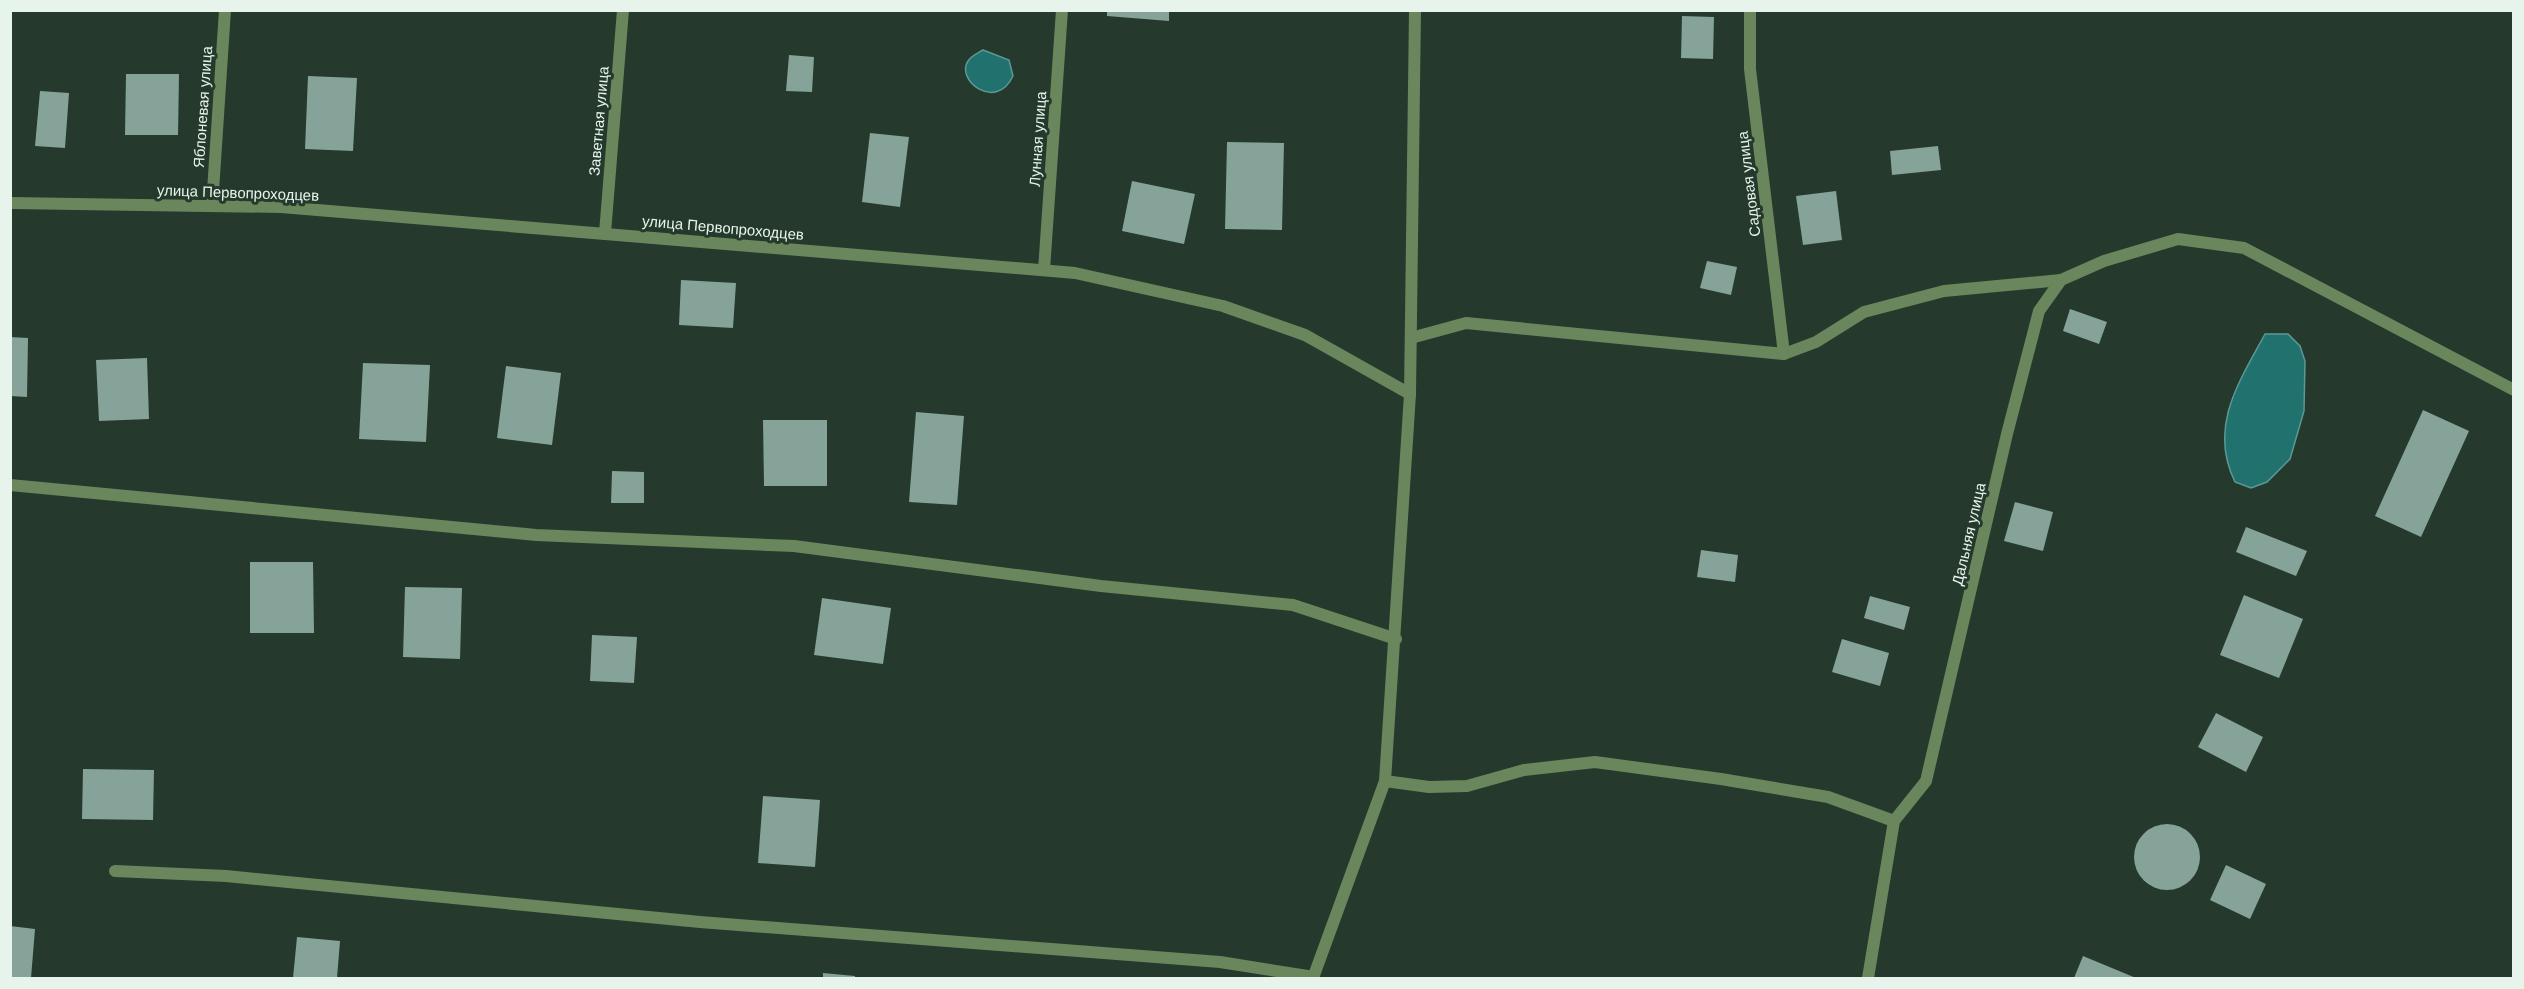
<svg xmlns="http://www.w3.org/2000/svg" width="2524" height="989" viewBox="0 0 2524 989" font-family="'DM Sans',sans-serif">
	<style>
		.water { fill: #21726f; stroke: #5c9994; stroke-width: 1.5 }
		.building { fill: #85a399 }
		.lines { fill: none; stroke-linecap: round; stroke-linejoin: round }
		.lane { stroke: #69865c; stroke-width: 12 }
		.street { stroke: #69865c; stroke-width: 12 }
		.labels { text-anchor: middle; stroke-width: 6; stroke-linejoin: round; paint-order: stroke }
		.street-label { font-size: 15px; fill: #e7f4eb; stroke: #25392c }
	</style>
	<rect width="100%" height="100%" fill="#25392c"/>
	<g class="water">
		<path d="M983,50L1009,60L1013,76C996,112 955,80 968,61C971,56 978,53 983,50Z"/>
		<path d="M2265,334H2288L2300,346L2305,361L2304,411L2290,459L2267,482L2251,488L2235,482C2208,427 2239,382 2265,334Z"/>
	</g>
	<g class="building">
		<polygon points="1107,10 1169,10 1169,21 1107,16"/>
		<polygon points="1682,16 1714,17 1713,59 1681,58"/>
		<polygon points="789,55 814,57 812,92 786,91"/>
		<polygon points="126,74 179,74 178,135 125,135"/>
		<polygon points="308,76 357,78 353,151 305,149"/>
		<polygon points="40,91 69,93 65,148 35,146"/>
		<polygon points="870,133 909,137 900,207 862,202"/>
		<polygon points="1227,142 1284,143 1282,230 1225,229"/>
		<polygon points="1938,146 1941,170 1892,175 1890,151"/>
		<polygon points="1132,181 1195,194 1184,244 1122,231"/>
		<polygon points="1836,191 1842,240 1803,245 1796,196"/>
		<polygon points="1707,261 1737,267 1731,295 1700,288"/>
		<polygon points="681,280 736,283 733,328 679,325"/>
		<polygon points="2070,309 2107,322 2099,344 2063,331"/>
		<polygon points="10,337 28,338 27,397 10,396"/>
		<polygon points="147,358 149,419 99,421 96,360"/>
		<polygon points="363,363 430,365 426,442 359,439"/>
		<polygon points="506,366 561,373 552,445 497,438"/>
		<polygon points="2423,410 2469,431 2421,537 2375,516"/>
		<polygon points="916,412 964,416 957,505 909,502"/>
		<polygon points="763,420 827,420 827,486 764,486"/>
		<polygon points="612,471 644,472 644,503 611,503"/>
		<polygon points="2015,502 2053,512 2043,551 2004,541"/>
		<polygon points="2246,527 2307,551 2296,576 2236,552"/>
		<polygon points="1701,550 1738,555 1735,582 1697,577"/>
		<polygon points="250,562 313,562 314,633 250,633"/>
		<polygon points="405,587 462,588 460,659 403,657"/>
		<polygon points="2244,595 2303,619 2279,678 2220,655"/>
		<polygon points="1870,596 1910,607 1904,630 1864,618"/>
		<polygon points="822,598 891,608 883,664 814,655"/>
		<polygon points="592,635 637,637 634,683 590,681"/>
		<polygon points="1842,639 1889,653 1880,686 1832,672"/>
		<polygon points="2216,713 2263,737 2246,772 2198,747"/>
		<polygon points="83,769 154,770 153,820 82,819"/>
		<polygon points="763,796 820,800 815,867 758,863"/>
		<circle cx="2167" cy="857" r="33"/>
		<polygon points="2226,865 2266,884 2250,919 2210,900"/>
		<polygon points="10,926 35,929 31,978 10,978"/>
		<polygon points="297,937 340,941 337,978 293,978"/>
		<polygon points="2083,956 2136,978 2074,978"/>
		<polygon points="823,973 855,976 855,978 823,978"/>
	</g>
	<g class="lines">
		<g class="lane">
			<polyline points="1411,338 1466,323 1784,354 1816,342 1864,312 1944,291 2061,280"/>
			<polyline points="115,871 226,876 700,922 1220,962 1314,977"/>
			<polyline points="1868,978 1894,821 1926,781 2007,434 2039,311 2061,280 2104,261 2178,239 2244,248 2514,390"/>
		</g>
		<g class="street">
			<polyline points="1750,10 1750,69 1784,354"/>
			<polyline points="10,203 281,207 1075,273 1223,306 1305,335 1410,394"/>
			<polyline points="212,206 225,10"/>
			<polyline points="605,233 623,10"/>
			<polyline points="1044,270 1062,10"/>
			<polyline points="10,485 536,535 794,546 1101,586 1293,605 1396,639"/>
			<polyline points="1385,781 1429,787 1467,786 1524,770 1595,762 1721,779 1828,797 1894,821"/>
			<polyline points="1313,978 1385,781 1410,394 1415,10"/>
		</g>
	</g>
	<g class="labels">
		<g class="street-label">
			<text transform="translate(203 107) rotate(-86)" y="5">Яблоневая улица</text>
			<text transform="translate(599 121) rotate(-85)" y="5">Заветная улица</text>
			<text transform="translate(1038 139) rotate(-86)" y="5">Лунная улица</text>
			<text transform="translate(1749 184) rotate(-97)" y="5">Садовая улица</text>
			<text transform="translate(238 193) rotate(2)" y="5">улица Первопроходцев</text>
			<text transform="translate(723 228) rotate(5)" y="5">улица Первопроходцев</text>
			<text transform="translate(1969 534) rotate(-77)" y="5">Дальняя улица</text>
		</g>
	</g>
	<rect width="2524" height="989" fill="none" stroke="#e7f4eb" stroke-width="24"/>
</svg>
